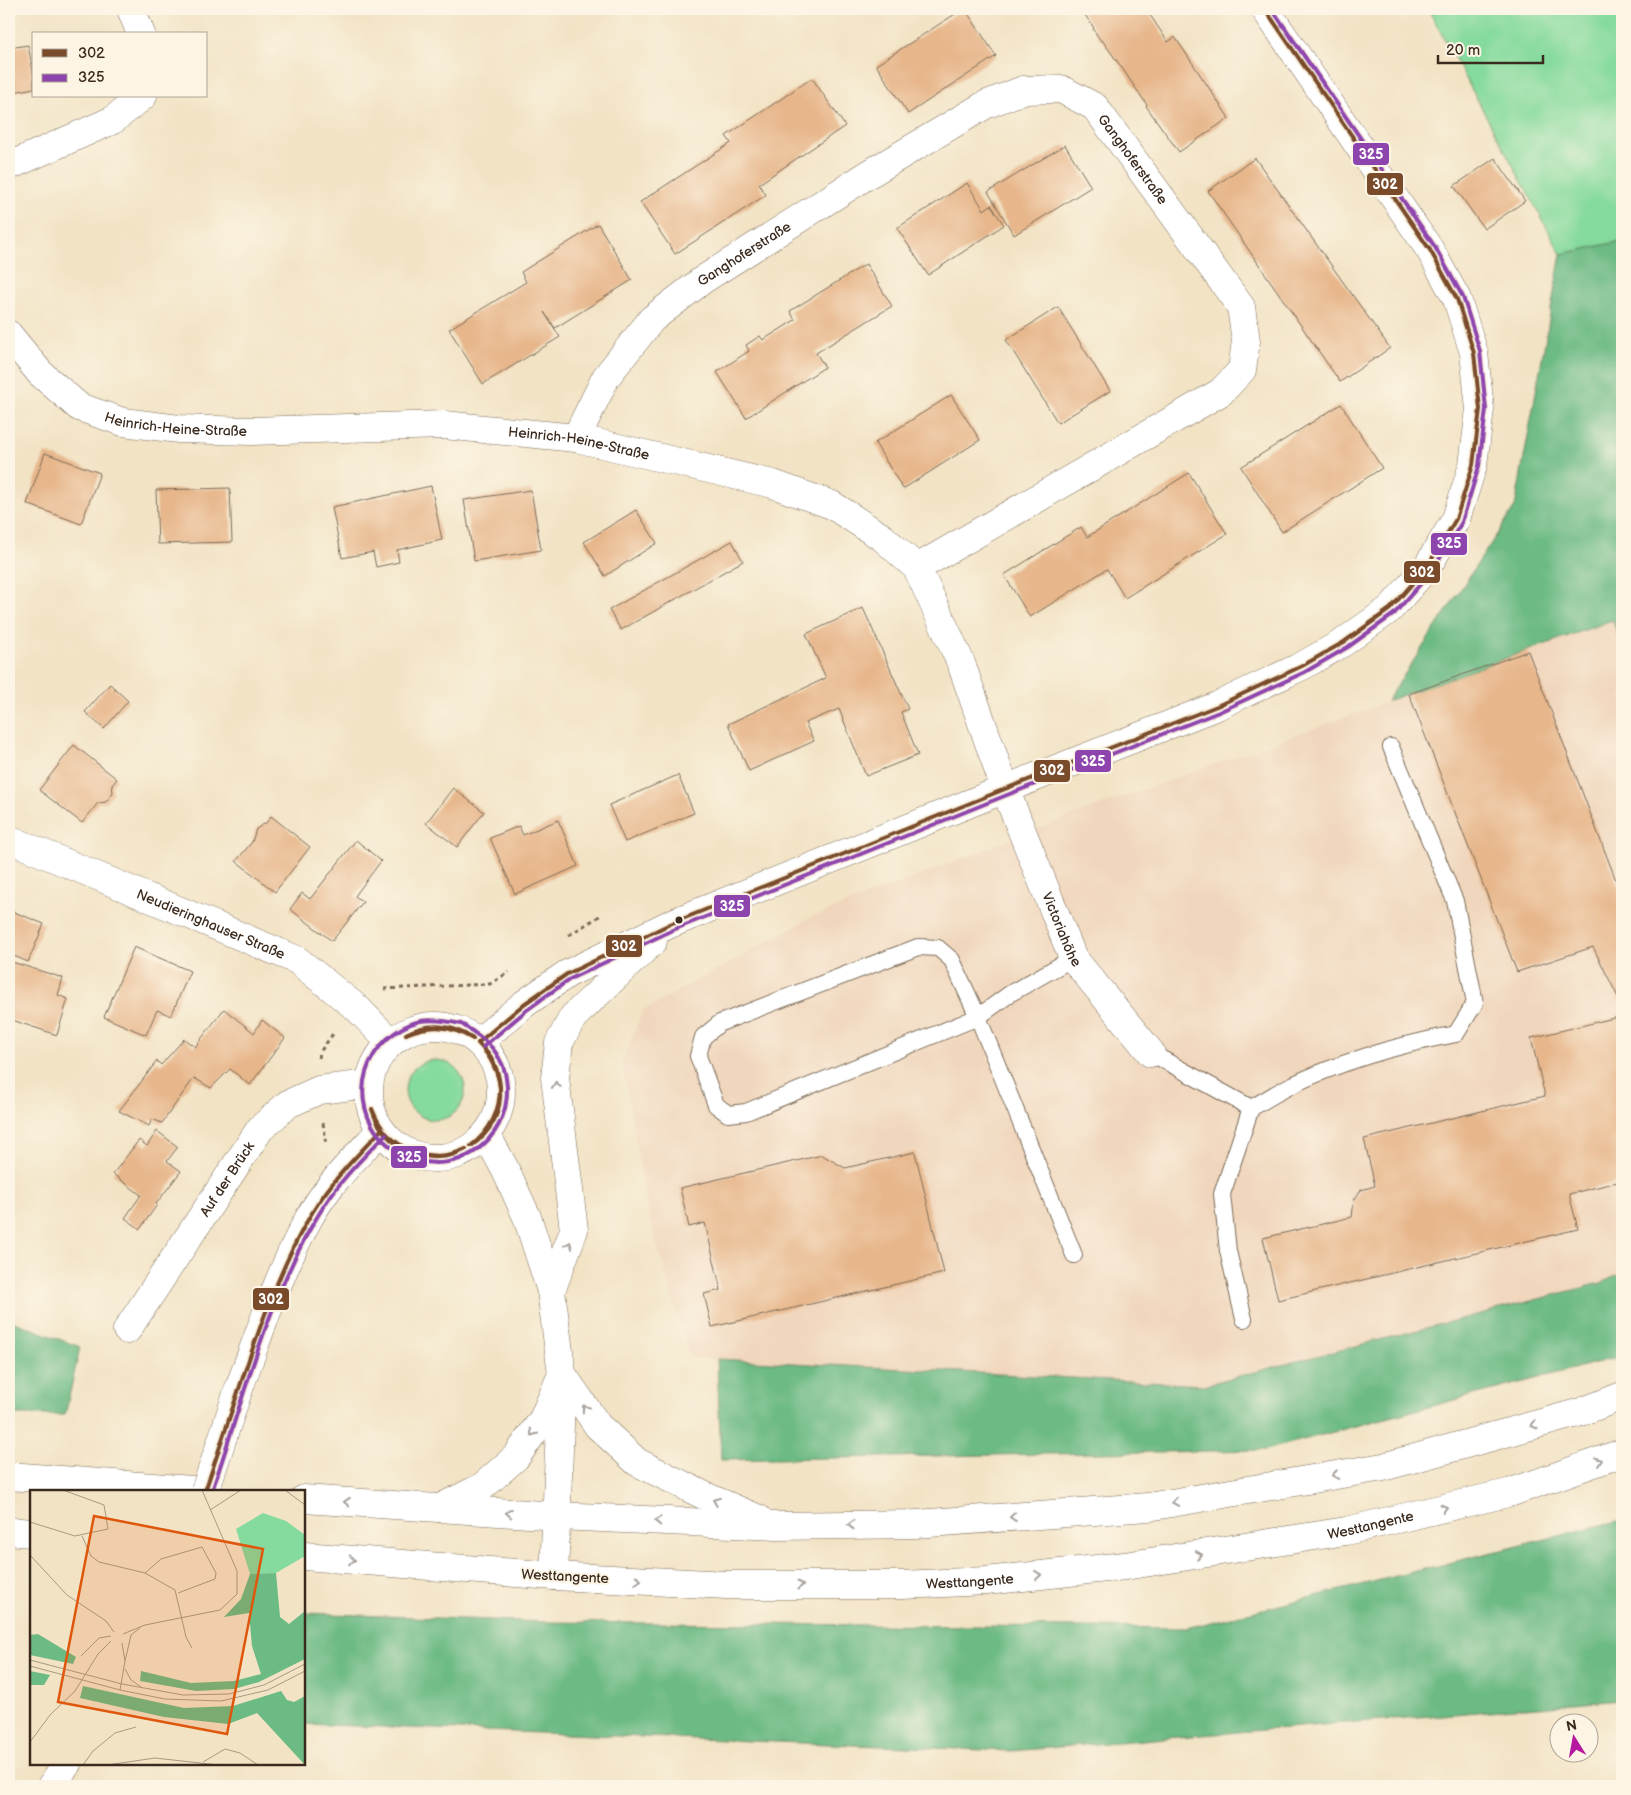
<svg xmlns="http://www.w3.org/2000/svg" width="1631" height="1795" viewBox="0 0 1631 1795" font-family="'Balsamiq Sans',sans-serif">
	<style>
		.built { fill: #f0d6bc }
		.green { fill: #85da9d; stroke: #60825e }
		.forest { fill: #6cba84; stroke: #547251 }
		.building { fill: #e7b68a }
		.lines { fill: none; stroke-linecap: round; stroke-linejoin: round }
		.lane-casing { stroke: #7b6b58; stroke-width: 18 }
		.street-casing { stroke: #7b6b58; stroke-width: 29 }
		.secondary-casing { stroke: #7b6b58; stroke-width: 29 }
		.primary-casing { stroke: #7b6b58; stroke-width: 29 }
		.highway-casing { stroke: #7b6b58; stroke-width: 29 }
		.path { stroke: #7b6b58; stroke-width: 3; stroke-dasharray: 4 4; stroke-linecap: butt }
		.lane { stroke: #fff; stroke-width: 16 }
		.street { stroke: #fff; stroke-width: 28 }
		.secondary { stroke: #fff; stroke-width: 28 }
		.primary { stroke: #fff; stroke-width: 28 }
		.highway { stroke: #fff; stroke-width: 28 }
		.secondary-bridge-casing { stroke: #7b6b58; stroke-width: 29; stroke-linecap: butt }
		.secondary-bridge { stroke: #fff; stroke-width: 28 }
		.bus-1-casing { stroke: #fcf5e5; stroke-width: 8 }
		.bus-2-casing { stroke: #fcf5e5; stroke-width: 8 }
		.bus-1 { stroke: #7a4b2a; stroke-width: 4 }
		.bus-2 { stroke: #8e44ad; stroke-width: 4 }
		.oneway { stroke: #a79f9a }
		.bus-dot { fill: #3b2a1e; stroke: #fcf5e5; stroke-width: 2 }
		.labels { text-anchor: middle; stroke-width: 4; stroke-linejoin: round; paint-order: stroke }
		.street-label { font-size: 14px; fill: #3b2a1e; stroke: #fcf5e5 }
		.inset-road { fill: none; stroke: #a99982; stroke-width: 1 }
		.view { fill: #df570d; fill-opacity: 0.15; stroke: #df570d; stroke-width: 2.5 }
		.inset-edge { fill: none; stroke: #3b2a1e; stroke-width: 2.5 }
		.line-badge { stroke: #fcf5e5; stroke-width: 2 }
		.badge-label { font-size: 14px; text-anchor: middle; font-weight: bold; fill: #fff }
	</style>
	<rect width="100%" height="100%" fill="#fcf5e5"/>
	<filter id="ink" filterUnits="userSpaceOnUse"><feTurbulence type="fractalNoise" baseFrequency=".02" numOctaves="2"/><feDisplacementMap in="SourceGraphic" scale="10" xChannelSelector="R" yChannelSelector="G"/><feConvolveMatrix kernelMatrix="1 2 1 2 8 2 1 2 1" color-interpolation-filters="sRGB"/></filter>
	<filter id="wash" filterUnits="userSpaceOnUse"><feTurbulence type="fractalNoise" baseFrequency=".0096" numOctaves="4" result="noise"/><feDisplacementMap in="SourceGraphic" scale="20" xChannelSelector="R" yChannelSelector="G"/><feGaussianBlur stdDeviation="1.12" result="paint"/><feColorMatrix in="noise" values="0 0 0 0 0 0 0 0 0 0 0 0 0 0 0 0 0 1.4 0 .05"/><feComposite in="paint" operator="in"/></filter>
	<g filter="url(#wash)">
		<rect width="100%" height="100%" fill="#f2e3c5"/>
		<polygon class="built" points="1614,620 1622,649 1622,1273 1601,1283 1204,1385 690,1358 649,1217 622,1062 643,1011 808,919 1071,816"/>
		<g class="green">
			<polygon points="1428,9 1622,9 1622,241 1561,254"/>
			<circle cx="435" cy="1090" r="30"/>
		</g>
		<g class="forest">
			<polygon points="1622,241 1622,649 1613,620 1387,701 1515,507 1561,254"/>
			<polygon points="1622,1273 1622,1356 1265,1450 721,1460 717,1359 1204,1385 1601,1283"/>
			<polygon points="9,1320 80,1347 65,1415 9,1415"/>
			<polygon points="1622,1520 1622,1700 1011,1751 304,1724 304,1613 544,1622 1187,1628"/>
		</g>
		<g id="blocks">
			<g class="building">
				<polygon points="963,9 965,9 996,56 908,114 876,65"/>
				<polygon points="1081,9 1146,9 1168,42 1175,37 1229,118 1179,152 1146,106 1147,105 1124,71 1102,40 1101,41 1093,29 1094,28"/>
				<polygon points="28,45 34,76 34,88 9,93 9,48"/>
				<polygon points="812,78 845,126 759,184 766,195 675,254 640,202 731,143 726,136"/>
				<polygon points="1065,145 1091,187 1014,235 988,192"/>
				<polygon points="1255,158 1390,348 1340,382 1208,191"/>
				<polygon points="1495,158 1525,201 1484,229 1454,186"/>
				<polygon points="967,183 984,210 991,205 1004,225 928,275 897,228"/>
				<polygon points="598,224 632,280 555,328 544,312 560,337 483,384 449,329 526,282 521,272"/>
				<polygon points="866,264 892,306 816,353 825,367 746,418 717,372 749,351 746,345 760,336 763,340 795,320 790,311"/>
				<polygon points="1058,307 1110,391 1058,423 1006,340"/>
				<polygon points="951,395 980,440 903,489 875,443"/>
				<polygon points="1341,404 1382,468 1282,532 1241,467"/>
				<polygon points="45,453 100,473 81,524 27,504"/>
				<polygon points="1189,473 1227,534 1125,598 1107,569 1030,617 1004,575 1081,527 1087,537"/>
				<polygon points="431,486 442,540 397,550 399,562 376,567 373,552 342,558 332,507"/>
				<polygon points="230,488 232,542 158,544 156,490"/>
				<polygon points="531,490 541,550 474,561 464,500"/>
				<polygon points="636,510 657,543 605,576 584,542"/>
				<polygon points="732,541 743,561 621,630 609,610"/>
				<polygon points="863,608 908,709 901,712 918,755 866,776 839,709 805,723 814,741 749,771 728,724 826,678 806,634"/>
				<polygon points="1528,651 1622,896 1622,1005 1593,947 1517,972 1409,694"/>
				<polygon points="110,684 128,701 104,729 85,712"/>
				<polygon points="74,745 117,779 112,785 113,793 106,802 98,803 82,823 39,790"/>
				<polygon points="678,775 694,813 625,842 609,805"/>
				<polygon points="453,788 484,812 457,847 426,823"/>
				<polygon points="271,816 310,847 275,892 236,861 252,842 256,829 267,822"/>
				<polygon points="558,820 578,866 515,894 490,838 519,826 523,835"/>
				<polygon points="356,840 381,861 355,896 363,902 332,941 290,909 302,893 310,899"/>
				<polygon points="9,910 44,924 28,962 9,954"/>
				<polygon points="134,947 190,971 171,1016 157,1010 146,1035 104,1017"/>
				<polygon points="9,961 63,978 58,995 68,999 57,1035 9,1019"/>
				<polygon points="224,1009 254,1033 262,1020 285,1038 250,1085 230,1069 211,1088 194,1078 162,1123 152,1119 149,1126 119,1111 157,1061 161,1065 184,1039 195,1047"/>
				<polygon points="1622,1016 1622,1181 1569,1194 1578,1229 1278,1300 1263,1238 1352,1217 1354,1200 1361,1190 1375,1186 1364,1139 1545,1096 1531,1038"/>
				<polygon points="157,1131 178,1147 167,1161 181,1171 156,1204 157,1205 140,1229 125,1218 141,1195 113,1174 139,1140 147,1146"/>
				<polygon points="915,1152 944,1273 712,1327 704,1294 721,1290 705,1223 689,1227 680,1188 822,1155 845,1168"/>
			</g>
		</g>
	</g>
	<g filter="url(#ink)">
		<use href="#blocks" fill-opacity="0" stroke="#7b6b58" stroke-width="1"/>
		<g class="lines">
			<defs>
				<g id="lane">
					<polyline points="1073,958 1011,993 978,1017 746,1112 728,1114 716,1105 698,1056 703,1037 720,1023 918,947 938,948 952,960 978,1017 1074,1255"/>
					<path d="M1151,1053L1251,1108C1264,1101 1276,1093 1288,1087C1341,1061 1398,1045 1456,1034L1475,1003L1455,901L1391,747"/>
					<polyline points="1244,1319 1228,1251 1222,1194 1251,1108"/>
				</g>
				<g id="street">
					<polyline points="131,9 141,34"/>
					<polyline points="9,166 113,120 143,96"/>
					<path id="s1" d="M9,335L40,373L79,407L123,422L179,429L251,431L444,425L576,438L773,484L832,505L883,538L917,568L961,663L1005,789L1073,958L1151,1053"/>
					<path id="s2" d="M576,438L606,377L652,319L704,279L869,174L985,105L1023,90L1061,89L1095,107L1241,307L1246,341L1242,370L1221,392L917,568"/>
					<path id="s3" d="M9,839L297,960L358,1009L390,1042"/>
					<path id="s4" d="M127,1330L260,1129L288,1104L319,1090L369,1084"/>
				</g>
				<g id="secondary">
					<circle cx="435" cy="1092" r="66"/>
					<polyline points="479,1042 524,1004 567,974 670,924 1005,789 1217,706 1302,666 1344,642 1390,609 1427,567 1456,519 1473,465 1480,409 1474,353 1457,299 1430,250 1265,9"/>
					<polyline points="486,1134 505,1169 527,1217 551,1291 562,1374 554,1576"/>
					<polyline points="551,1291 574,1230 555,1078 559,1043 573,1017 653,941"/>
					<path d="M238,1391C260,1332 279,1272 309,1218C327,1185 356,1157 381,1130"/>
					<polyline points="51,1786 67,1764"/>
				</g>
				<g id="primary">
					<polyline points="9,1476 205,1491"/>
					<polyline points="304,1499 558,1516"/>
					<polyline points="440,1508 482,1487 516,1457 543,1419 562,1374"/>
					<polyline points="9,1531 31,1533"/>
					<polyline points="304,1556 554,1576"/>
				</g>
				<g id="highway">
					<polyline points="562,1374 598,1426 637,1462 703,1495 759,1519"/>
					<polyline points="558,1516 777,1526 916,1524 1148,1507 1383,1467 1581,1412 1622,1396"/>
					<path id="s5" d="M554,1576L727,1585H902L986,1581L1125,1566L1346,1531L1512,1492L1622,1453"/>
				</g>
			</defs>
			<use href="#lane" class="lane-casing"/>
			<use href="#street" class="street-casing"/>
			<use href="#secondary" class="secondary-casing"/>
			<use href="#primary" class="primary-casing"/>
			<use href="#highway" class="highway-casing"/>
			<g class="path">
				<polyline points="569,935 603,914"/>
				<polyline points="384,989 490,984 509,972"/>
				<polyline points="319,1058 320,1052 335,1031"/>
				<polyline points="323,1123 326,1140 324,1141"/>
			</g>
			<use href="#lane" class="lane"/>
			<use href="#street" class="street"/>
			<use href="#secondary" class="secondary"/>
			<use href="#primary" class="primary"/>
			<use href="#highway" class="highway"/>
			<defs>
				<polyline id="secondary-bridge" points="205,1491 238,1391"/>
			</defs>
			<use href="#secondary-bridge" class="secondary-bridge-casing"/>
			<use href="#secondary-bridge" class="secondary-bridge"/>
			<defs>
				<g id="bus-1">
					<path d="M406,1034C428,1022 453,1024 473,1039"/>
					<path d="M406,1034C432,1024 449,1025 473,1039"/>
					<polyline points="479,1042 524,1004 567,974 670,924 1005,789 1217,706 1302,666 1344,642 1390,609 1427,567 1456,519 1473,465 1480,409 1474,353 1457,299 1430,250 1265,9"/>
					<path d="M478,1043C492,1056 499,1069 500,1088"/>
					<path d="M478,1043C490,1056 498,1070 500,1088"/>
					<path d="M372,1109C381,1131 390,1139 410,1151"/>
					<path d="M372,1109C378,1129 390,1143 410,1151"/>
					<path d="M471,1146C490,1131 500,1112 500,1088"/>
					<path d="M471,1146C491,1132 502,1112 500,1088"/>
					<path d="M410,1151C430,1157 446,1158 466,1149"/>
					<path d="M410,1151C428,1160 448,1159 466,1149"/>
					<path d="M205,1491C227,1428 246,1363 270,1301C283,1268 298,1234 317,1205C335,1177 359,1154 381,1130"/>
				</g>
				<g id="bus-2">
					<path d="M461,1024C448,1021 434,1019 420,1021C408,1024 396,1031 387,1039C345,1078 361,1143 416,1160C435,1166 457,1163 474,1152C496,1137 508,1114 507,1087C506,1077 505,1067 499,1058C491,1043 477,1034 463,1025"/>
					<polyline points="483,1047 528,1009 570,979 673,930 1007,795 1219,712 1305,672 1348,647 1394,614 1432,571 1462,522 1479,466 1486,409 1480,351 1463,297 1435,247 1272,9"/>
					<path d="M212,1491C243,1400 270,1290 322,1209C339,1181 363,1158 386,1134"/>
				</g>
			</defs>
			<use href="#bus-1" class="bus-1-casing"/>
			<use href="#bus-2" class="bus-2-casing"/>
			<use href="#bus-1" class="bus-1"/>
			<use href="#bus-2" class="bus-2"/>
		</g>
		<defs><path id="oneway-chevron" d="M-2-3.5L2.5 0L-2 3.5" fill="none" stroke-width="1.6" stroke-linecap="round" stroke-linejoin="round" transform="scale(1.25)"/></defs>
		<g class="oneway">
			<use href="#oneway-chevron" transform="translate(556 1085) rotate(-96)"/>
			<use href="#oneway-chevron" transform="translate(569 1245) rotate(-69)"/>
			<use href="#oneway-chevron" transform="translate(585 1408) rotate(-124)"/>
			<use href="#oneway-chevron" transform="translate(1534 1425) rotate(164)"/>
			<use href="#oneway-chevron" transform="translate(533 1433) rotate(125)"/>
			<use href="#oneway-chevron" transform="translate(1599 1461) rotate(-19)"/>
			<use href="#oneway-chevron" transform="translate(1335 1475) rotate(171)"/>
			<use href="#oneway-chevron" transform="translate(716 1501) rotate(-158)"/>
			<use href="#oneway-chevron" transform="translate(347 1502) rotate(-176)"/>
			<use href="#oneway-chevron" transform="translate(1175 1502) rotate(171)"/>
			<use href="#oneway-chevron" transform="translate(1444 1508) rotate(-14)"/>
			<use href="#oneway-chevron" transform="translate(509 1513) rotate(-176)"/>
			<use href="#oneway-chevron" transform="translate(1013 1517) rotate(176)"/>
			<use href="#oneway-chevron" transform="translate(658 1521) rotate(-178)"/>
			<use href="#oneway-chevron" transform="translate(851 1525) rotate(179)"/>
			<use href="#oneway-chevron" transform="translate(1199 1555) rotate(-9)"/>
			<use href="#oneway-chevron" transform="translate(352 1560) rotate(5)"/>
			<use href="#oneway-chevron" transform="translate(1038 1575) rotate(-6)"/>
			<use href="#oneway-chevron" transform="translate(638 1580) rotate(3)"/>
			<use href="#oneway-chevron" transform="translate(800 1585)"/>
		</g>
	</g>
	<circle class="bus-dot" cx="679" cy="920" r="4.5"/>
	<g class="labels">
		<g class="street-label">
			<text dy="5" stroke="none"><textPath href="#s2" startOffset="720">Ganghoferstraße</textPath></text>
			<text dy="5" stroke="none"><textPath href="#s2" startOffset="255">Ganghoferstraße</textPath></text>
			<text dy="5" stroke="none"><textPath href="#s1" startOffset="200">Heinrich-Heine-Straße</textPath></text>
			<text dy="5" stroke="none"><textPath href="#s1" startOffset="605">Heinrich-Heine-Straße</textPath></text>
			<text dy="5" stroke="none"><textPath href="#s3" startOffset="219">Neudieringhauser Straße</textPath></text>
			<text dy="5" stroke="none"><textPath href="#s1" startOffset="1362">Victoriahöhe</textPath></text>
			<text dy="5" stroke="none"><textPath href="#s4" startOffset="181">Auf der Brück</textPath></text>
			<text dy="5" stroke="none"><textPath href="#s5" startOffset="821">Westtangente</textPath></text>
			<text transform="translate(565 1576) rotate(3)" y="5">Westtangente</text>
			<text dy="5" stroke="none"><textPath href="#s5" startOffset="416">Westtangente</textPath></text>
		</g>
	</g>
	<g transform="translate(30 1490)">
		<rect width="275" height="275" fill="#f2e3c5"/>
		<path d="M233,23L256,31L275,45V66L246,83L220,84L206,39Z" fill="#85da9d"/>
		<path d="M246,83L250,127L259,134L275,121V169L229,192L204,199L166,201L110,191L111,181L161,193L204,191L231,184L222,156L219,123L194,127L211,109L220,84ZM8,144L46,167L43,174L0,165V145ZM0,181L20,185L14,195H0ZM53,196L154,218L203,216L251,201L257,210L264,212L275,206V275L227,223L198,234L134,227L50,208Z" fill="#6cba84"/>
		<path class="inset-road" d="M255,0L275,15M180,20L211,0M0,32L45,46L78,39L74,15L33,0M52,46L61,66L69,72L115,83L145,100L156,147L162,158M0,65L37,105L76,131L84,142M115,83L131,69L172,57L186,83L185,89L148,103M93,144L115,135L190,120L207,104V81L172,0M51,166L69,148L81,146M0,170L92,194M95,171L101,145L110,138M0,176L90,200L95,171L92,153M95,179L101,190L111,197M92,194L153,205L199,204L234,195L275,174M90,200L135,209L191,211L238,200L275,181M0,252L20,225L45,201L68,164L81,151M173,272L195,259L210,263L228,275M53,275L63,261L85,243L106,237M77,275L125,268L188,275"/>
		<path class="view" d="M64,26L233,59L197,244L28,212Z"/>
		<rect width="275" height="275" class="inset-edge"/>
	</g>
	<g class="line-badge">
		<rect x="1352" y="142" width="38" height="24" rx="5" fill="#8e44ad"/>
		<rect x="1366" y="172" width="38" height="24" rx="5" fill="#7a4b2a"/>
		<rect x="1430" y="532" width="38" height="24" rx="5" fill="#8e44ad"/>
		<rect x="1403" y="560" width="38" height="24" rx="5" fill="#7a4b2a"/>
		<rect x="1074" y="749" width="38" height="24" rx="5" fill="#8e44ad"/>
		<rect x="1033" y="759" width="38" height="24" rx="5" fill="#7a4b2a"/>
		<rect x="713" y="894" width="38" height="24" rx="5" fill="#8e44ad"/>
		<rect x="605" y="934" width="38" height="24" rx="5" fill="#7a4b2a"/>
		<rect x="390" y="1145" width="38" height="24" rx="5" fill="#8e44ad"/>
		<rect x="252" y="1287" width="38" height="24" rx="5" fill="#7a4b2a"/>
	</g>
	<g class="badge-label">
		<text x="1371" y="159">325</text>
		<text x="1385" y="189">302</text>
		<text x="1449" y="548">325</text>
		<text x="1422" y="577">302</text>
		<text x="1093" y="766">325</text>
		<text x="1052" y="775">302</text>
		<text x="732" y="911">325</text>
		<text x="624" y="951">302</text>
		<text x="409" y="1162">325</text>
		<text x="271" y="1304">302</text>
	</g>
	<rect width="1631" height="1795" fill="none" stroke="#fcf5e5" stroke-width="30"/>
	<rect x="32" y="32" width="175" height="65" fill="#fcf5e5" stroke="#afa495"/>
	<rect x="42" y="49" width="25" height="8" fill="#7a4b2a" stroke="#afa495"/>
	<text x="78" y="58" font-size="15" fill="#3b2a1e">302</text>
	<rect x="42" y="74" width="25" height="8" fill="#8e44ad" stroke="#afa495"/>
	<text x="78" y="82" font-size="15" fill="#3b2a1e">325</text>
	<g transform="translate(1574 1738) rotate(349)"><circle r="24" fill="#fcf5e5" stroke="#afa495"/>
	<path d="M0-4L9 19L0 12L-9 19Z" fill="#b5179e"/>
	<text y="-8" font-size="14" font-weight="bold" text-anchor="middle" fill="#3b2a1e">N</text>
	</g>
	<path d="M1438 55v8h105v-8" fill="none" stroke="#3b2a1e" stroke-width="2.5"/>
	<text x="1446" y="55" font-size="15" fill="#3b2a1e" stroke="#fcf5e5" stroke-width="4" paint-order="stroke">20 m</text>
</svg>
